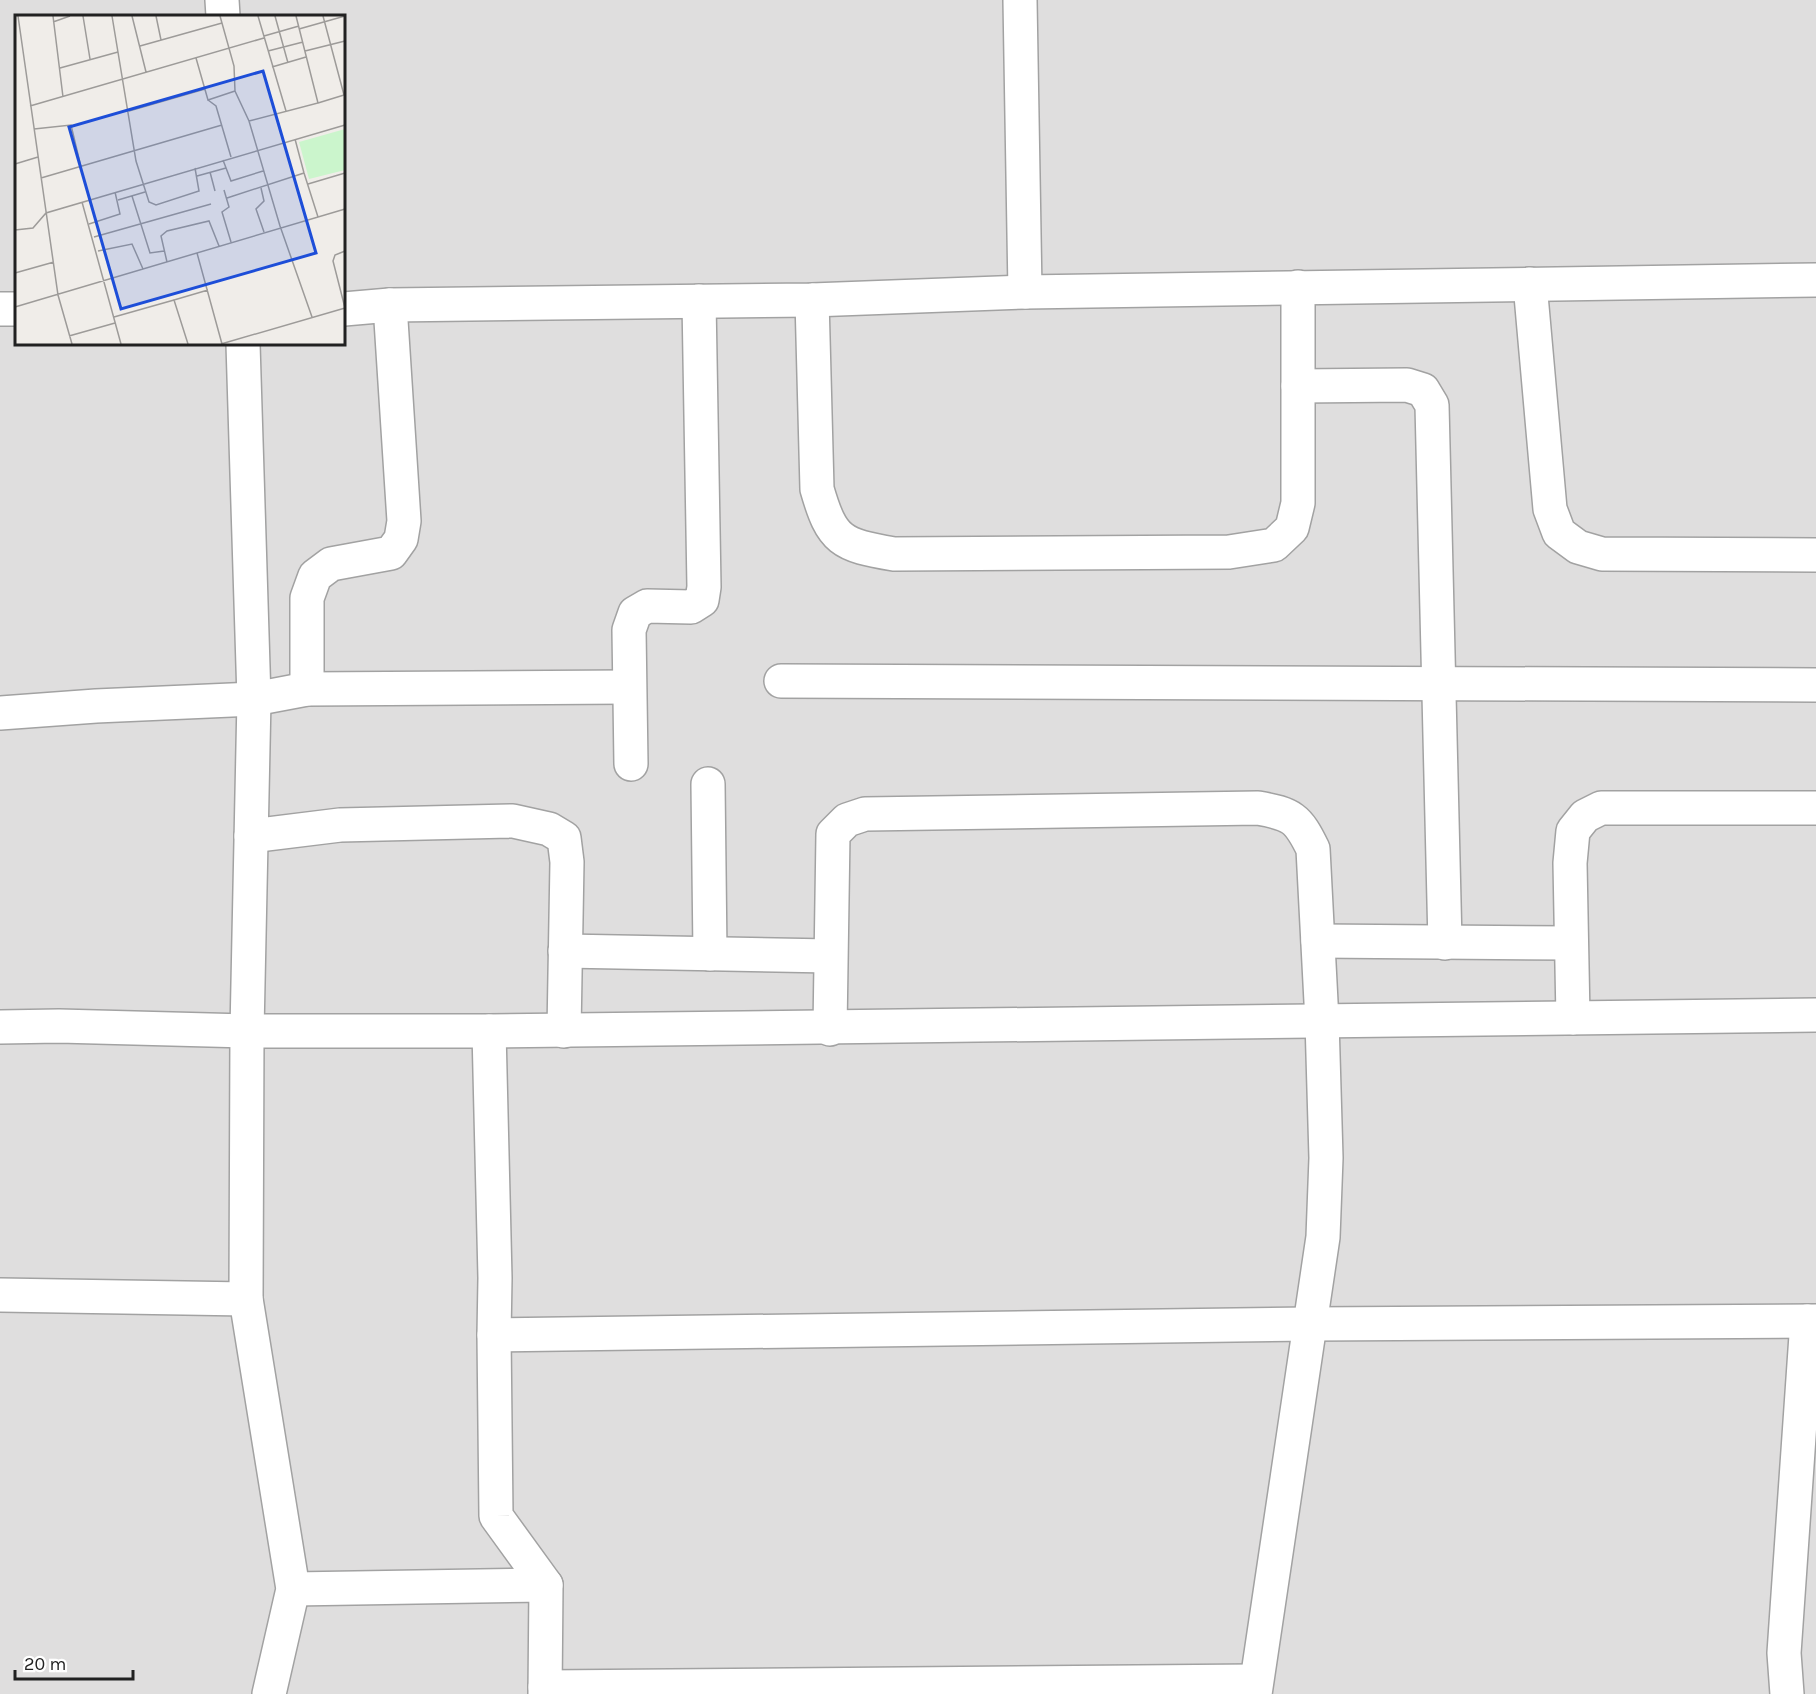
<svg xmlns="http://www.w3.org/2000/svg" width="1816" height="1694" viewBox="0 0 1816 1694" font-family="Karla,sans-serif">
	<style>
		.residential { fill: #dfdede; fill-rule: evenodd }
		.lines { fill: none; stroke-linecap: round; stroke-linejoin: round }
		.minor-casing { stroke: #a2a2a2; stroke-width: 36 }
		.minor { stroke: #fff; stroke-width: 33 }
		.inset-road { fill: none; stroke: #9d9b99; stroke-width: 1.5 }
		.view { fill: #1d4ed8; fill-opacity: 0.15; stroke: #1d4ed8; stroke-width: 3 }
		.inset-edge { fill: none; stroke: #212121; stroke-width: 3 }
	</style>
	<rect width="100%" height="100%" fill="#f0ede9"/>
	<path class="residential" d="M0,0H1816V1694H0ZM16,16H344V344H16Z"/>
	<g class="lines">
		<defs>
			<g id="minor">
				<polyline points="222,0 223,16"/>
				<polyline points="1020,0 1025,292"/>
				<polyline points="1530,284 1550,509 1559,533 1578,547 1602,554 1816,555"/>
				<path d="M812,300L817,489C832,541 841,545 894,554L1229,552L1274,545L1292,528L1298,503V287"/>
				<polyline points="0,309 16,309"/>
				<polyline points="344,309 390,305 812,300 1025,292 1816,280"/>
				<polyline points="243,344 254,699 247,1031 246,1299 293,1589 269,1694"/>
				<polyline points="1298,386 1407,385 1423,390 1432,405 1445,943"/>
				<polyline points="781,681 1816,685"/>
				<polyline points="307,689 307,598 315,576 331,564 391,553 401,539 404,521 390,305"/>
				<polyline points="0,713 96,706 254,699 307,689 629,687"/>
				<polyline points="631,764 629,630 635,613 647,606 691,607 702,600 704,587 699,301"/>
				<polyline points="708,784 710,954"/>
				<polyline points="251,836 340,825 513,821 549,829 564,838 567,862 564,1031"/>
				<polyline points="1318,941 1571,943"/>
				<polyline points="565,951 830,956"/>
				<polyline points="1573,1018 1570,863 1573,831 1585,816 1601,808 1816,808"/>
				<polyline points="0,1027 59,1026 247,1031 489,1031 1816,1015"/>
				<path d="M830,1029L833,834L847,820L865,814L1258,808C1292,814 1298,818 1313,849L1322,1021L1326,1158L1323,1237L1255,1694"/>
				<polyline points="489,1031 495,1278 494,1335 496,1516 546,1585"/>
				<polyline points="0,1295 246,1299"/>
				<polyline points="494,1335 1310,1324 1816,1321"/>
				<polyline points="293,1589 546,1585 545,1694"/>
				<polyline points="545,1687 1256,1681"/>
				<polyline points="1787,1694 1784,1653 1807,1321"/>
			</g>
		</defs>
		<use href="#minor" class="minor-casing"/>
		<use href="#minor" class="minor"/>
	</g>
	<g transform="translate(15 15)">
		<rect width="330" height="330" fill="#f0ede9"/>
		<path d="M330,114V155L294,164L284,127Z" fill="#cbf5cc"/>
		<path class="inset-road" d="M3,1L43,280L57,329M38,1L48,82M68,1L75,44M97,1L121,146L134,187L141,190L184,176L180,153M117,1L131,57M141,1L146,25M205,1L219,51L220,76L234,106L265,211L297,302M243,1L271,96M260,1L273,48M308,1L329,80M38,7L55,1M284,14L330,1M249,21L284,11M125,31L207,8M253,36L288,27M290,36L330,26M181,43L193,85L220,76M257,52L291,42M45,53L103,37M193,85L201,91L216,142M303,88L329,80M15,91L249,23M114,96L190,74M234,106L303,88L281,1M19,114L56,110L66,152M280,124L289,158M208,145L216,166L248,156M0,149L23,142M195,157L200,176M182,161L211,153M26,163L207,110M293,169L330,158M246,173L249,186L241,194L249,217M209,175L214,192L207,197L216,227M117,181L135,238L149,236M212,183L289,158L303,202M103,185L130,177M67,187L106,329M74,209L105,199L100,177M0,215L18,213L31,198L330,110M79,222L196,189M83,236L117,229L128,254M182,238L207,329M152,247L146,221L152,216L194,206L204,231M0,258L39,247M0,292L330,194M330,293L318,246L320,240L330,236M99,302L159,285M54,321L100,308M173,329L159,285L193,275M206,329L330,293"/>
		<path class="view" d="M248,56L301,238L106,294L54,112Z"/>
		<rect width="330" height="330" class="inset-edge"/>
	</g>
	<path d="M15 1670v9h118v-9" fill="none" stroke="#212121" stroke-width="3"/>
	<text x="24" y="1670" font-size="18" fill="#212121" stroke="#ffffff" stroke-width="4.5" paint-order="stroke">20 m</text>
</svg>
